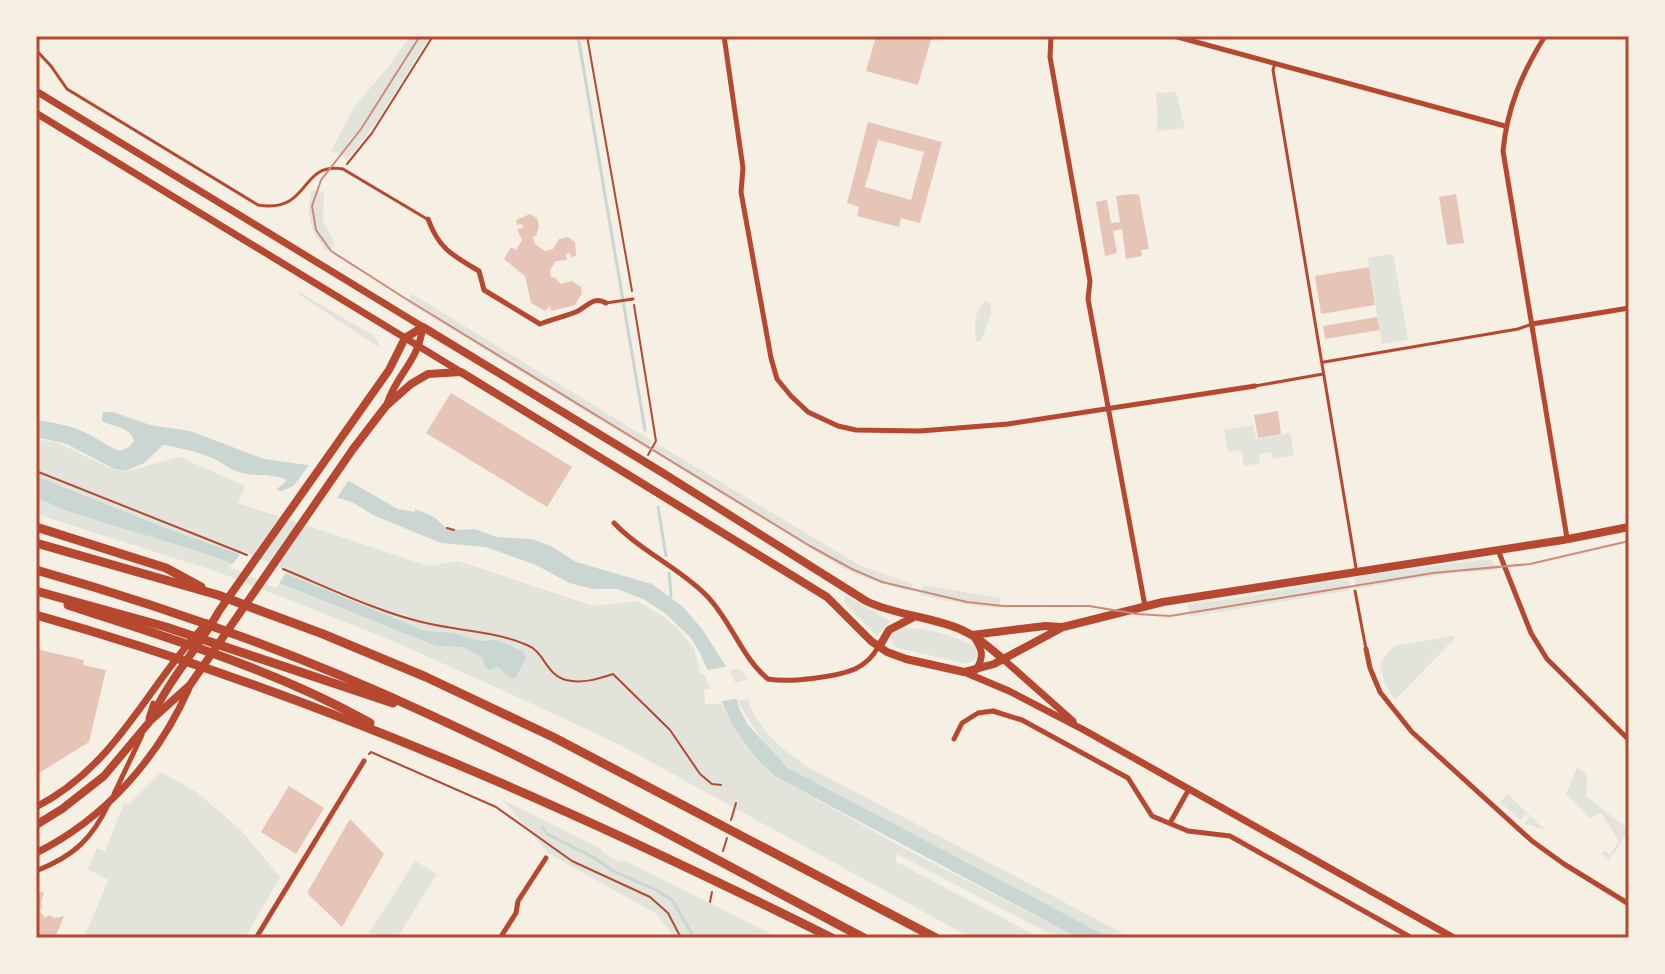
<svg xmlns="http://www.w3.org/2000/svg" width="1665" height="974" viewBox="0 0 1665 974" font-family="'Work Sans',sans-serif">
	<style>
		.green { fill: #e2e4dc }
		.water { fill: #c9d6d2 }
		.pier { fill: #f6efe4 }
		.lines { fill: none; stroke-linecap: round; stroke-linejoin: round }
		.stream { stroke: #c9d6d2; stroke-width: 3 }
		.building { fill: #e6c5b7; fill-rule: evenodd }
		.path { stroke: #b5482f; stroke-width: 2 }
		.service { stroke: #b5482f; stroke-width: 3 }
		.minor { stroke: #b5482f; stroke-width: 5 }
		.secondary { stroke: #b5482f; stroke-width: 7 }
		.primary { stroke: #b5482f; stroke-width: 8 }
		.motorway { stroke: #b5482f; stroke-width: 9 }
		.tram { stroke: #cf8b77; stroke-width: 2 }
		.neatline { fill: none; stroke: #b5482f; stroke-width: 3 }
	</style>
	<rect width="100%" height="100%" fill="#f6efe4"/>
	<g class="green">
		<polygon points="410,36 430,36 376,123 347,160 338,152 336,154 331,151 355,106 389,66"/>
		<polygon points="1176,92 1185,128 1156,131 1158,120 1156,93"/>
		<path d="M312,189L324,193L323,221L335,244L327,251C310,233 305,213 312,189Z"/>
		<polygon points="1393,254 1408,340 1382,344 1368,258"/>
		<polygon points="299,292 371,334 378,341 380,348 298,294"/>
		<polygon points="412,294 652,441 647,449 407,302"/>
		<path d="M985,301L991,303V314L981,341H976C975,326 973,312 985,301Z"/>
		<polygon points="1253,425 1256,439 1290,433 1294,455 1273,459 1272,452 1259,454 1260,463 1244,466 1241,450 1228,452 1224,430"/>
		<polygon points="36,439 58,443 112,469 125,472 180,457 245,486 238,503 429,566 458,561 593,606 637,601 666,618 679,630 694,648 701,675 739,669 749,679 704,690 705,704 721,704 732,725 776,777 900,846 1078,938 1058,938 897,854 895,861 1040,938 971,938 620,745 502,690 386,638 218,572 36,514"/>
		<polygon points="657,444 861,566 913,584 911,592 857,575 836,564 653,452"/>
		<polygon points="1487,559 1493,561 1498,570 1452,573 1356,589 1355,577"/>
		<polygon points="1343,579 1344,581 1349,581 1351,590 1190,617 1188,604 1232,599"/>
		<polygon points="923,585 1000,598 1000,608 975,606 920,595"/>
		<polygon points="846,596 891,621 877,636 843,601"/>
		<path d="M904,628C930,628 954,635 976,647L977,659L967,664L898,648L894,646L891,638L893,633Z"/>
		<polygon points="1454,636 1455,638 1395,700 1385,685 1380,663 1394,646"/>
		<path d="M748,699C755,727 783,750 806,766L1132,938H1110L802,777C773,758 754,732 738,701Z"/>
		<polygon points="1577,767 1587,775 1586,796 1629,830 1609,860 1602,853 1604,851 1610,855 1619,841 1601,813 1590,818 1566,794"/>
		<polygon points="161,772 196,792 239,828 280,877 245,938 84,938 115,864 108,879 88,870 97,848 105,851 124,803 129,804"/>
		<polygon points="1508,794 1545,830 1524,823 1530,817 1526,814 1520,820 1500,802"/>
		<polygon points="503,800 601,849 603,853 620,862 625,861 779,938 676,938 655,913 548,853"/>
		<polygon points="415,861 437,874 397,938 377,938 369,933"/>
	</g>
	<g class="water">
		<path d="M103,412H113L150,425L190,431L264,459L315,466L333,472L398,509L415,512V509L434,517L445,527L459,530L475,529L496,537L532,539L551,546L576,562L652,584L683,607L702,629L725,665L740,710L748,725L788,768L1110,938H1078L776,777L757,759L732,725L700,653L691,638L666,614L645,600L618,589H593L569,583L536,565L486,547L441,543L373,515L352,502L295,485L282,491L276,490L287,480C272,473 257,477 242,473C229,470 220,460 207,456C201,453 169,445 163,445L144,463L126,471L114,469L67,444L36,437V420C56,423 74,426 92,436C102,442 109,447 120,451L129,447L134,441C129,425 114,428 102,421Z"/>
		<polygon points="36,476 165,528 238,554 425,631 453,633 480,641 496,640 523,651 526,658 515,679 505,674 498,666 490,670 485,666 483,658 464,647 436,646 210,555 67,511 36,497"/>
	</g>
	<g class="pier">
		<polygon points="312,461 335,468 350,478 335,501 295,489 289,492"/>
		<polygon points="243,551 287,571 276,588 230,567"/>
		<polygon points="729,666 740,698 716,702 703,671"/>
	</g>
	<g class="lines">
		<g class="stream">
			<polyline points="578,36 645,430"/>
			<polyline points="658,507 666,556"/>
			<polyline points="669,601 671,594 669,573"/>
			<polyline points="542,827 547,834 593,857 613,871 658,891 673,901 694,938"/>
		</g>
	</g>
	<g class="building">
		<polygon points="876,36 932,36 918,85 866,71"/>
		<path d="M868,122L942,142L920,223L901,218L899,227L857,216L859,207L847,203ZM878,140L924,152L911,200L865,187Z"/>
		<polygon points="1131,194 1139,195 1149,249 1141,250 1142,256 1126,259 1122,229 1113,231 1117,253 1105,256 1096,202 1107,200 1111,223 1120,222 1116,196"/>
		<polygon points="1456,194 1464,243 1447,245 1439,197"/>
		<polygon points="530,214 537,218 539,227 536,236 533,237 535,244 545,251 553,249 559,239 568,237 575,242 576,256 571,257 570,253 566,254 567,260 556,261 550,270 551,278 554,277 561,284 572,281 581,287 582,293 575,305 551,311 550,306 545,311 531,303 525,276 504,259 511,247 516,250 522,240 517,229 523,228 522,224 517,225 516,220"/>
		<polygon points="1369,267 1375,305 1321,314 1315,276"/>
		<polygon points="1377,317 1380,330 1325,339 1323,326"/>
		<polygon points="451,393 572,467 547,507 426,433"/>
		<polygon points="1278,411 1281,434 1258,438 1254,415"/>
		<polygon points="36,649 84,660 83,665 106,670 89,742 36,775"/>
		<polygon points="289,786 324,808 296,854 261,832"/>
		<polygon points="350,819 384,854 342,927 307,893"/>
		<polygon points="44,892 41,902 42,908 39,910 45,918 49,915 55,918 64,916 55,938 36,938 36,893"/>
	</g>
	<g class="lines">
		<g class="path">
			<polyline points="587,36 632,291"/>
			<polyline points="347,164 372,133 433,36"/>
			<polyline points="634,305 656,441 648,455"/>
			<polyline points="36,471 247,555"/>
			<polyline points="447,528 454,530"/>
			<path d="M283,569C327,587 380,613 426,623C459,631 495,631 527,645C545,652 545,674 566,680C582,684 598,679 613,674L670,730L700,774L712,784L721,785"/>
			<polyline points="369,754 371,752 496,807 572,861 650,897 668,913 681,938"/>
			<polyline points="731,820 736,803"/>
			<polyline points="723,851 727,838"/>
			<polyline points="710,902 712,892"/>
		</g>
		<g class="service">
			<path d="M36,50L51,66L67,89L258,205C311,214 299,161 343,169L427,219"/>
			<polyline points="1275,63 1273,70 1356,568"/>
			<polyline points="606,303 633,299"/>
			<polyline points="1324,362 1518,329 1532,324"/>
			<polyline points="1255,386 1323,374"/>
			<polyline points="1355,591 1366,649"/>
		</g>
		<g class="minor">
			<polyline points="724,36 743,168 741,192 771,358 777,379 791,396 808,412 838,426 856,430 920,431 1008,424 1255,386"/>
			<polyline points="1051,36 1050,57 1090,281 1088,299 1145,606"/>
			<polyline points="1174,36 1505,126"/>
			<path d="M1545,36C1522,73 1507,108 1503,151L1567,538"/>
			<path d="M428,219C439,249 452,255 479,271L484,290L540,324C552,319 567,316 578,311C589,305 594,296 606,303"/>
			<polyline points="1532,324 1629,308"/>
			<path d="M614,523C642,552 678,567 706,595C731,620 741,657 768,679C789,683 836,677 855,669C865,664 873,657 878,647"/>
			<polyline points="1498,550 1531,633 1547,659 1629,740"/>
			<polyline points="1366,649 1370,668 1380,692 1412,732 1532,841 1564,864 1629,904"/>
			<polyline points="148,718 153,703"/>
			<polyline points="954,739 962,723 978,713 993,711 1022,720 1128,778 1152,816 1188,831 1230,836 1412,938"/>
			<polyline points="114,794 142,735"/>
			<polyline points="1170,823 1189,789"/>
			<path d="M36,871C74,856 92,839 109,803"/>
			<polyline points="256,938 364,761"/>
			<polyline points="500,938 516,913 518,901 546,858"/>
		</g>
		<g class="secondary">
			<path d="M36,91L423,327C417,364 397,373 387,404"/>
			<polyline points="36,113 461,372"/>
			<path d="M974,637C982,650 985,655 976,670"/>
			<polyline points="1003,659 1073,721"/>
			<polyline points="964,672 1009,691 1084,730 1454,938"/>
			<path d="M36,807C118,765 146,686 207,623"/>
			<path d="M36,853C105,819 159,757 189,688"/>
		</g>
		<g class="primary">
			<polyline points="972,635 1045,626 1062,627"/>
			<polyline points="879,647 889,630 912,618"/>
			<path d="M153,715C170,678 199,647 219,611L389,370L405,338L423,327L663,473L866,601C897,616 931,616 962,630C978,637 990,648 1003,659"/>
			<polyline points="36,825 62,809 104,776 151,720 190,685 353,449 386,406 411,384 428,374 461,372 827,597 871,641 887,652 906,659 964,672 994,664 1063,627 1163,602 1563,540 1629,527"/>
		</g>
		<g class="motorway">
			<polyline points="36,527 166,568 201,587"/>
			<polyline points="36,543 218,595 323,634 426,677 553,737 936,938"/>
			<path d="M36,570C170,608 301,655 428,714C577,782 720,862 864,938"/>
			<polyline points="36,591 166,627 393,703"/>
			<path d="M68,605C171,639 274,669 370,723"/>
			<path d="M36,615C313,693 575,810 832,938"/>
		</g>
		<polyline class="tram" points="420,36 361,129 321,180 312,206 316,230 331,251 403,297 810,546 852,569 882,582 967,602 1003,606 1089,606 1137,614 1170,616 1433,573 1530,564 1629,541"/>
	</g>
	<rect width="1665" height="974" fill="none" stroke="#f6efe4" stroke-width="76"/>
	<rect x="38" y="38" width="1589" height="898" class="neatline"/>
</svg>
